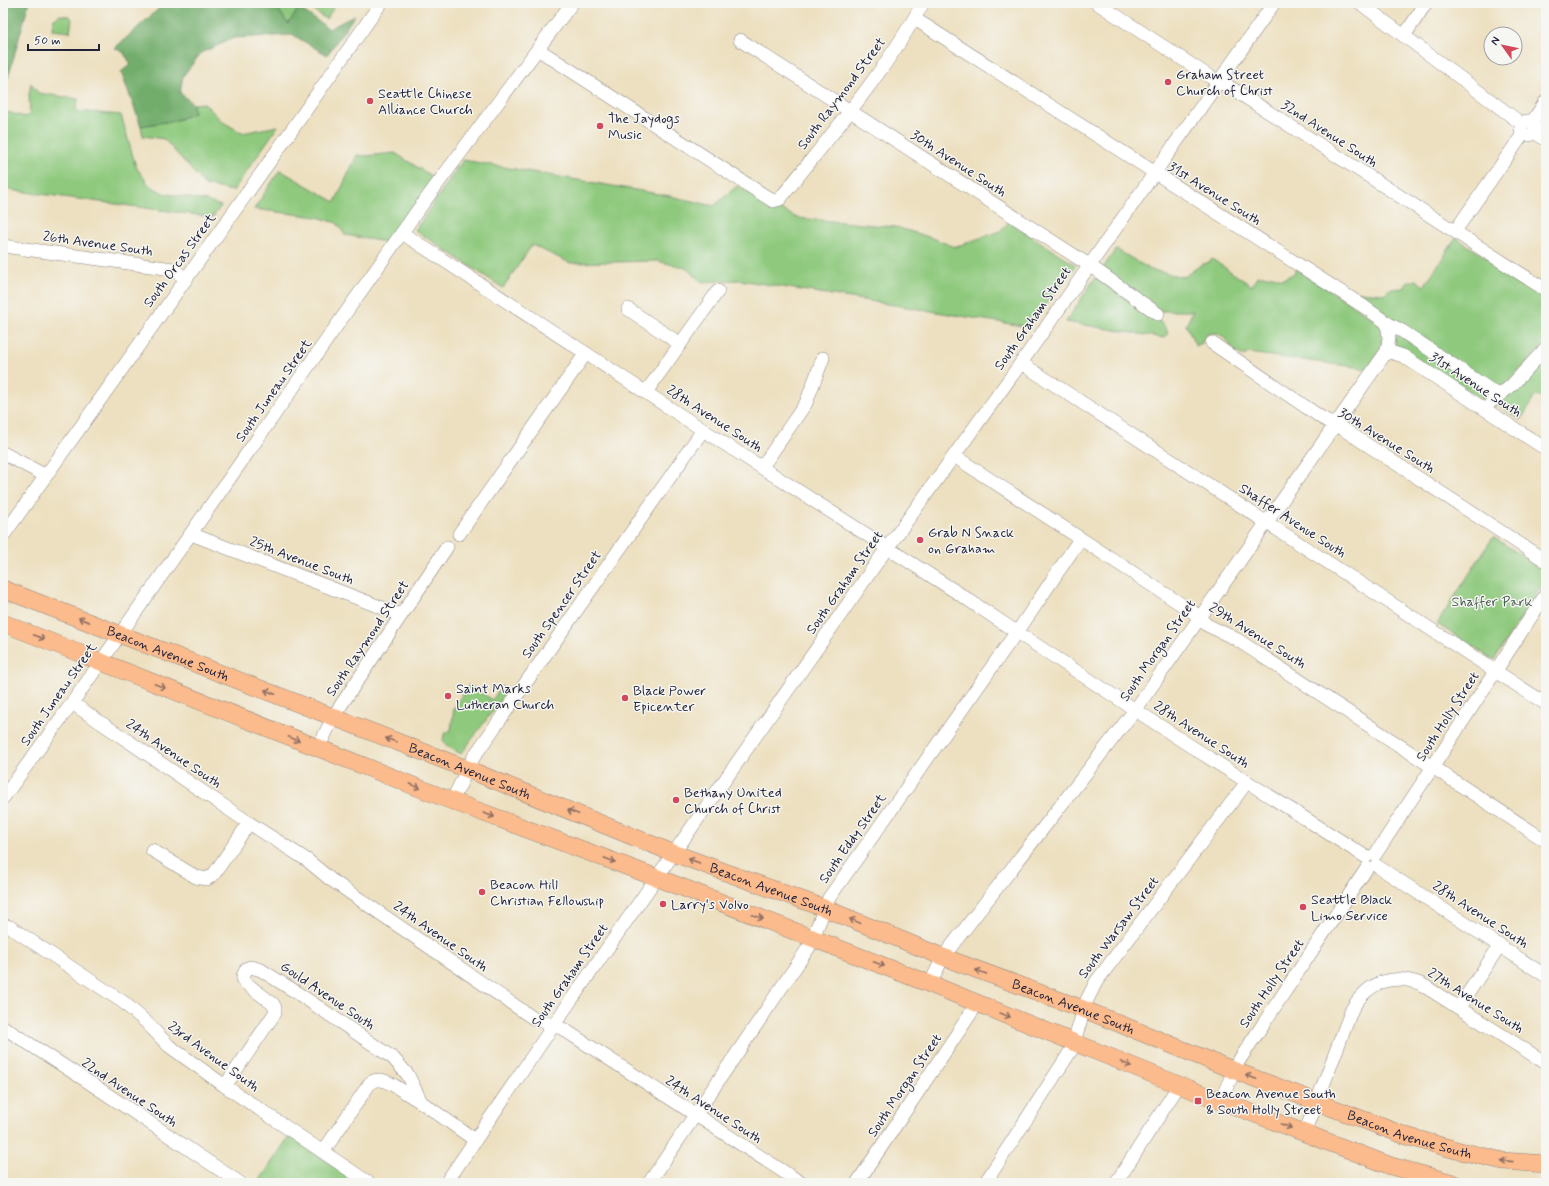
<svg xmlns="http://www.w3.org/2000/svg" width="1549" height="1186" viewBox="0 0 1549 1186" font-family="Mynerve,sans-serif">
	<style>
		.green { fill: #8ec97d; stroke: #58765c }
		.forest { fill: #72ad6c; stroke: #4a6854 }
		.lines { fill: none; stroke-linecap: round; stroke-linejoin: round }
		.minor-casing { stroke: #88817e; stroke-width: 14 }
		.major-casing { stroke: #88817e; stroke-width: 18 }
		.minor { stroke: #fff; stroke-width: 13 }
		.major { stroke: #fbbb8c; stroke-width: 17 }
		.oneway { stroke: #8e6e64 }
		.poi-dot { fill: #d1495b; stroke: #f6f6f2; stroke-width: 1.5 }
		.labels { text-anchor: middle; stroke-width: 3; stroke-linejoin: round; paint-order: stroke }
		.poi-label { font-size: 14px; fill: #22223b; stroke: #f6f6f2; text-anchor: start }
		.street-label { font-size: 14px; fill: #22223b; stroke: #f6f6f2 }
		.park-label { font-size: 14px; fill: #485c52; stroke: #f6f6f2 }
	</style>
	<rect width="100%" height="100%" fill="#f6f6f2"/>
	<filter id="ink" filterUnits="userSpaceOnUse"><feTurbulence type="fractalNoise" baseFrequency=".025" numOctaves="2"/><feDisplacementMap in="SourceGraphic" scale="8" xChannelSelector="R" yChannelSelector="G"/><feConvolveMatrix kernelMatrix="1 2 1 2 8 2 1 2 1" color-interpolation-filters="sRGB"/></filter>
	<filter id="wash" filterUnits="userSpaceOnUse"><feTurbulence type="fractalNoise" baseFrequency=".012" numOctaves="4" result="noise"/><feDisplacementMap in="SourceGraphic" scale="16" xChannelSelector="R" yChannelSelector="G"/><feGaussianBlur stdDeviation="0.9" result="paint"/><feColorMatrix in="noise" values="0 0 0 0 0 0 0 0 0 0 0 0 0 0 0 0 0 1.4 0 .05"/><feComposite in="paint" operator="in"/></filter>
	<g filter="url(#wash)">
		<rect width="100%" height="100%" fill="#ede0c0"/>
		<g class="green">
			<polygon points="274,3 291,3 297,12 288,24"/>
			<polygon points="303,3 337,3 326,19"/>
			<polygon points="60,15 69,16 72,19 70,32 52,30 53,20"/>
			<polygon points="31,83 38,93 78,99 76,111 121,115 136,167 149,185 163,193 207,201 221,206 213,217 3,189 3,111 25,117 30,114 29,95"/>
			<polygon points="204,103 223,122 242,133 278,126 233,191 205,185 164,139 143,136 141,126 177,120 194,113 193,104"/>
			<polygon points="395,153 436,179 391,243 345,235 337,223 317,217 254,209 280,170 335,202 357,155 365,156"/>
			<polygon points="463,160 670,196 714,206 737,186 797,218 896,227 932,238 955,247 1000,231 1009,222 1076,265 1029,327 740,280 702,282 686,268 657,261 570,263 532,245 503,288 415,230"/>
			<polygon points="1456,238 1546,296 1546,343 1505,385 1498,388 1348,291 1384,294 1390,289 1404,288 1408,282 1416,280 1424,286"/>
			<path d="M1116,249L1151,270L1184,277L1202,264L1208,263L1212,259L1252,286L1257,276H1273L1283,279L1293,274L1297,269L1380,323C1386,345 1380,351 1367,370L1356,367L1248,353L1244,356C1241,355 1237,353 1235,351C1226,342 1223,328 1206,335L1202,343L1196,346L1186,325L1193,311H1160L1103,268Z"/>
			<polygon points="1095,278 1163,324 1168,333 1164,338 1066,322"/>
			<polygon points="1399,335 1491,395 1482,400 1395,345 1395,337"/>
			<polygon points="1546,355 1546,397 1535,396 1521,420 1497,404"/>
			<polygon points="1493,537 1546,571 1546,579 1494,660 1437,624"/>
			<polygon points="469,685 492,700 502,686 508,690 461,754 447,746 443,740 444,734 451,730 454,708"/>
			<polygon points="290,1135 357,1183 258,1183"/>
		</g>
		<g class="forest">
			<polygon points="3,3 29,3 3,95"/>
			<polygon points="165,3 274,3 288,24 299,8 329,29 355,15 327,55 293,35 234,38 201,53 183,76 180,93 193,104 194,113 177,120 141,126 121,72 131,64 123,52 115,48 116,47"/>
		</g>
	</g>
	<g filter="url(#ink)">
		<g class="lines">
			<defs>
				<g id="minor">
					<polyline points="1097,3 1210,77 1228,86 1546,290"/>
					<polyline points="1360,3 1522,124"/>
					<polyline points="915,19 1363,306 1387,323 1402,331 1498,395"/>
					<polyline points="1404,36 1426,3"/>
					<polyline points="740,40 1089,265 1158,314"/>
					<path d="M539,50L773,201L780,199C830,136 884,74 923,3"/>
					<circle cx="1528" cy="128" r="7"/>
					<polyline points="1532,122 1546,101"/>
					<polyline points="1534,132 1546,140"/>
					<polyline points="1455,231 1523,134"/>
					<polyline points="402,233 703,430 958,593 1012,629"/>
					<polyline points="3,246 173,269 186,279"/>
					<polyline points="628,309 680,344"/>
					<polyline points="1212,343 1322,418 1343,429 1546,561"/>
					<polyline points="1387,351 1403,356 1546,449"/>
					<polyline points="1021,363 1546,704"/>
					<polyline points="646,392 718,291"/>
					<polyline points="1492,401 1512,385 1546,348"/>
					<polyline points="3,453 46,476"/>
					<polyline points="954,456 1193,612 1207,625 1236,639 1546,841"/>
					<polyline points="762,467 806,403 823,358"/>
					<polyline points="191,534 401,615"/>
					<polyline points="459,534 586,353"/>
					<polyline points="3,536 277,151 381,3"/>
					<polyline points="1020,628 1080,539"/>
					<polyline points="1021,635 1192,747 1366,857"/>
					<polyline points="72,703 249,823 307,860 330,879 533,1018 563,1029 801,1183"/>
					<polyline points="318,749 333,717 447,547"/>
					<polyline points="3,798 72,703 415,214 572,3"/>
					<polyline points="452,801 473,758 703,430"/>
					<polyline points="152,850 196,877 207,879 214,874 249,823"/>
					<polyline points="1375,855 1546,594"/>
					<polyline points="1377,866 1546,976"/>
					<polyline points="3,925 10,927 123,1002 146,1022 169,1046 225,1086 369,1183"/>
					<polyline points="930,984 943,957 1135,710 1387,351 1389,338 1387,323"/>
					<polyline points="1459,1007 1500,945"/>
					<polyline points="3,1027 84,1079 240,1183"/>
					<polyline points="225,1086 275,1013 275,1008 273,1004 243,981 243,976 247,968 251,967 261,970 296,992 393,1058 408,1075 421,1102 475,1140"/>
					<polyline points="1221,1100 1238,1062 1367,868"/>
					<path d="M1305,1133L1352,1009C1368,982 1392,973 1421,984L1546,1063"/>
					<path d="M323,1152L370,1083C373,1081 375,1080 379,1080C388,1079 411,1097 421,1102"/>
					<polyline points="446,1183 553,1026 880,558 1021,363 1274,3"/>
					<polyline points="649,1183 809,947 829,898 1013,637"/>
					<polyline points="857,1183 977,1004"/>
					<polyline points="985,1183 1072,1049 1086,1002 1096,982 1247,782"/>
					<polyline points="1116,1183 1179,1085"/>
				</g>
				<g id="major">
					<path id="s1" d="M3,589L467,769L673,853L824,908L943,957L1083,1009L1233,1070L1406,1136L1456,1150L1503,1161L1546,1164"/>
					<polyline points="3,623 452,801 671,883 930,984 1179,1085 1391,1166 1453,1183"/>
				</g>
			</defs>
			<use href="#minor" class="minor-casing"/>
			<use href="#major" class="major-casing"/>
			<use href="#minor" class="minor"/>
			<use href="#major" class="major"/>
		</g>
		<defs><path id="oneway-shaft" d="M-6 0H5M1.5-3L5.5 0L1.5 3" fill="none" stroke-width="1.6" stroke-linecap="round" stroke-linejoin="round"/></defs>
		<g class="oneway">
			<use href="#oneway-shaft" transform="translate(84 620) rotate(-159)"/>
			<use href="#oneway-shaft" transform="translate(39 637) rotate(22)"/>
			<use href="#oneway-shaft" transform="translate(160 686) rotate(22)"/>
			<use href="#oneway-shaft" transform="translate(270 692) rotate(-159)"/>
			<use href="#oneway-shaft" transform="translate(294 739) rotate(22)"/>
			<use href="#oneway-shaft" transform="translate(391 740) rotate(-159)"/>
			<use href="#oneway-shaft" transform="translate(415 786) rotate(21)"/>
			<use href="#oneway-shaft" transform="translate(573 812) rotate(-158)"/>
			<use href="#oneway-shaft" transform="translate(489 815) rotate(20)"/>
			<use href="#oneway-shaft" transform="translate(610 860) rotate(20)"/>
			<use href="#oneway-shaft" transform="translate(694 861) rotate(-160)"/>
			<use href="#oneway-shaft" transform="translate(758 917) rotate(21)"/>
			<use href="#oneway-shaft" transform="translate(855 921) rotate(-158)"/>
			<use href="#oneway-shaft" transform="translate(879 964) rotate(21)"/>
			<use href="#oneway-shaft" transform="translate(981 972) rotate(-160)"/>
			<use href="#oneway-shaft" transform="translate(1005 1015) rotate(22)"/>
			<use href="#oneway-shaft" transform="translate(1126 1064) rotate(22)"/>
			<use href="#oneway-shaft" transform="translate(1251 1077) rotate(-159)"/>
			<use href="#oneway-shaft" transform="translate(1286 1126) rotate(21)"/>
			<use href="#oneway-shaft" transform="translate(1507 1161) rotate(-174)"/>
		</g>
	</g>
	<g class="poi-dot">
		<circle cx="1168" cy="82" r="4"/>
		<circle cx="370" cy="101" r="4"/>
		<circle cx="600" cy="126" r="4"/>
		<circle cx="920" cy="540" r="4"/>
		<circle cx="448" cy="696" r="4"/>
		<circle cx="625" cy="698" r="4"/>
		<circle cx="676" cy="800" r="4"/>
		<circle cx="482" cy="892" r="4"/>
		<circle cx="663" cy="904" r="4"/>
		<circle cx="1303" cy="907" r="4"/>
		<rect x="1194" y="1097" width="8" height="8" rx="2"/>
	</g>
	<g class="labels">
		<g class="poi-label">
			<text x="1176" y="79">Graham Street<tspan x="1176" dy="16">Church of Christ</tspan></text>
			<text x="378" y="98">Seattle Chinese<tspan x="378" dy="16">Alliance Church</tspan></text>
			<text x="608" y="123">The Jaydogs<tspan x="608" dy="16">Music</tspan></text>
			<text x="928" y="537">Grab N Snack<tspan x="928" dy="16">on Graham</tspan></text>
			<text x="456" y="693">Saint Marks<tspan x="456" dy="16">Lutheran Church</tspan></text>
			<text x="633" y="695">Black Power<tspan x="633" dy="16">Epicenter</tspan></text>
			<text x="684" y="797">Bethany United<tspan x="684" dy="16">Church of Christ</tspan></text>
			<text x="490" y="889">Beacon Hill<tspan x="490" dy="16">Christian Fellowship</tspan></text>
			<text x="1311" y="904">Seattle Black<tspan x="1311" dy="16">Limo Service</tspan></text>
			<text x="671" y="909">Larry's Volvo</text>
			<text x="1206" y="1098">Beacon Avenue South<tspan x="1206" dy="16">&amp; South Holly Street</tspan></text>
		</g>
		<g class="street-label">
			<text transform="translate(841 93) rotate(-53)" y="5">South Raymond Street</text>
			<text transform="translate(1330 133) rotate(33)" y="5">32nd Avenue South</text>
			<text transform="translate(959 163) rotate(33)" y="5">30th Avenue South</text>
			<text transform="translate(1215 193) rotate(32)" y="5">31st Avenue South</text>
			<text transform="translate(98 243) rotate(8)" y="5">26th Avenue South</text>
			<text transform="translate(179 260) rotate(-54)" y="5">South Orcas Street</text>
			<text transform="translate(1032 318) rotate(-55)" y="5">South Graham Street</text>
			<text transform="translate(1476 384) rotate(33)" y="5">31st Avenue South</text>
			<text transform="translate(273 390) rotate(-55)" y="5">South Juneau Street</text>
			<text transform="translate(715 418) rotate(33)" y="5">28th Avenue South</text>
			<text transform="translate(1387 440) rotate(32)" y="5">30th Avenue South</text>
			<text transform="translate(1293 520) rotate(33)" y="5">Shaffer Avenue South</text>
			<text transform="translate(302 560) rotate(21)" y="5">25th Avenue South</text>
			<text transform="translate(844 582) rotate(-55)" y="5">South Graham Street</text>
			<text transform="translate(561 604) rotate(-55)" y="5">South Spencer Street</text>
			<text transform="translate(1258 635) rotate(32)" y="5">29th Avenue South</text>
			<text transform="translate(367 638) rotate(-56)" y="5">South Raymond Street</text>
			<text transform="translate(1157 650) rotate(-55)" y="5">South Morgan Street</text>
			<text dy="5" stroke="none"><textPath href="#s1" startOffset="177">Beacon Avenue South</textPath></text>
			<text transform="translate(58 694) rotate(-55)" y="5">South Juneau Street</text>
			<text transform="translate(1447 716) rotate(-57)" y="5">South Holly Street</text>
			<text transform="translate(1202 734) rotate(33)" y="5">28th Avenue South</text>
			<text transform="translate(174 753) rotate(34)" y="5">24th Avenue South</text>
			<text dy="5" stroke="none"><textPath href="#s1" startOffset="501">Beacon Avenue South</textPath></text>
			<text transform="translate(852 838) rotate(-55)" y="5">South Eddy Street</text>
			<text dy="5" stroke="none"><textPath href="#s1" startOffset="825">Beacon Avenue South</textPath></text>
			<text transform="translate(1481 914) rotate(33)" y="5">28th Avenue South</text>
			<text transform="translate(1118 927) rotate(-53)" y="5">South Warsaw Street</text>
			<text transform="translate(441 936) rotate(35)" y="5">24th Avenue South</text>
			<text transform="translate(569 975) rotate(-55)" y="5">South Graham Street</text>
			<text transform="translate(1271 983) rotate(-56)" y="5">South Holly Street</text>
			<text transform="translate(328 995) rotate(34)" y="5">Gould Avenue South</text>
			<text transform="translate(1476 1000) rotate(32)" y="5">27th Avenue South</text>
			<text dy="5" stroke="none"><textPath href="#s1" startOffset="1149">Beacon Avenue South</textPath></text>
			<text transform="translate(214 1056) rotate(36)" y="5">23rd Avenue South</text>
			<text transform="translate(904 1085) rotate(-56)" y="5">South Morgan Street</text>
			<text transform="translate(130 1092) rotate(34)" y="5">22nd Avenue South</text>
			<text transform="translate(714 1109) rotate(33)" y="5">24th Avenue South</text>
			<text dy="5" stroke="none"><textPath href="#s1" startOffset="1509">Beacon Avenue South</textPath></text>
		</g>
		<g class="park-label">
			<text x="1492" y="606">Shaffer Park</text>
		</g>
	</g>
	<rect width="1549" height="1186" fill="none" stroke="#f6f6f2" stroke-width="16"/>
	<g transform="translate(1503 46) rotate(303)"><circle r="19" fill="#f6f6f2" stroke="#a1a1a9"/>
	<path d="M0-3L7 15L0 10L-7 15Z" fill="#d1495b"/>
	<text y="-6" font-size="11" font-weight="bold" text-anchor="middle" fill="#22223b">N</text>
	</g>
	<path d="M28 44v6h71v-6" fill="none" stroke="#22223b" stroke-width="2"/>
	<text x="34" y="44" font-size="12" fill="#22223b" stroke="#f6f6f2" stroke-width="3" paint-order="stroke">50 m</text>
</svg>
